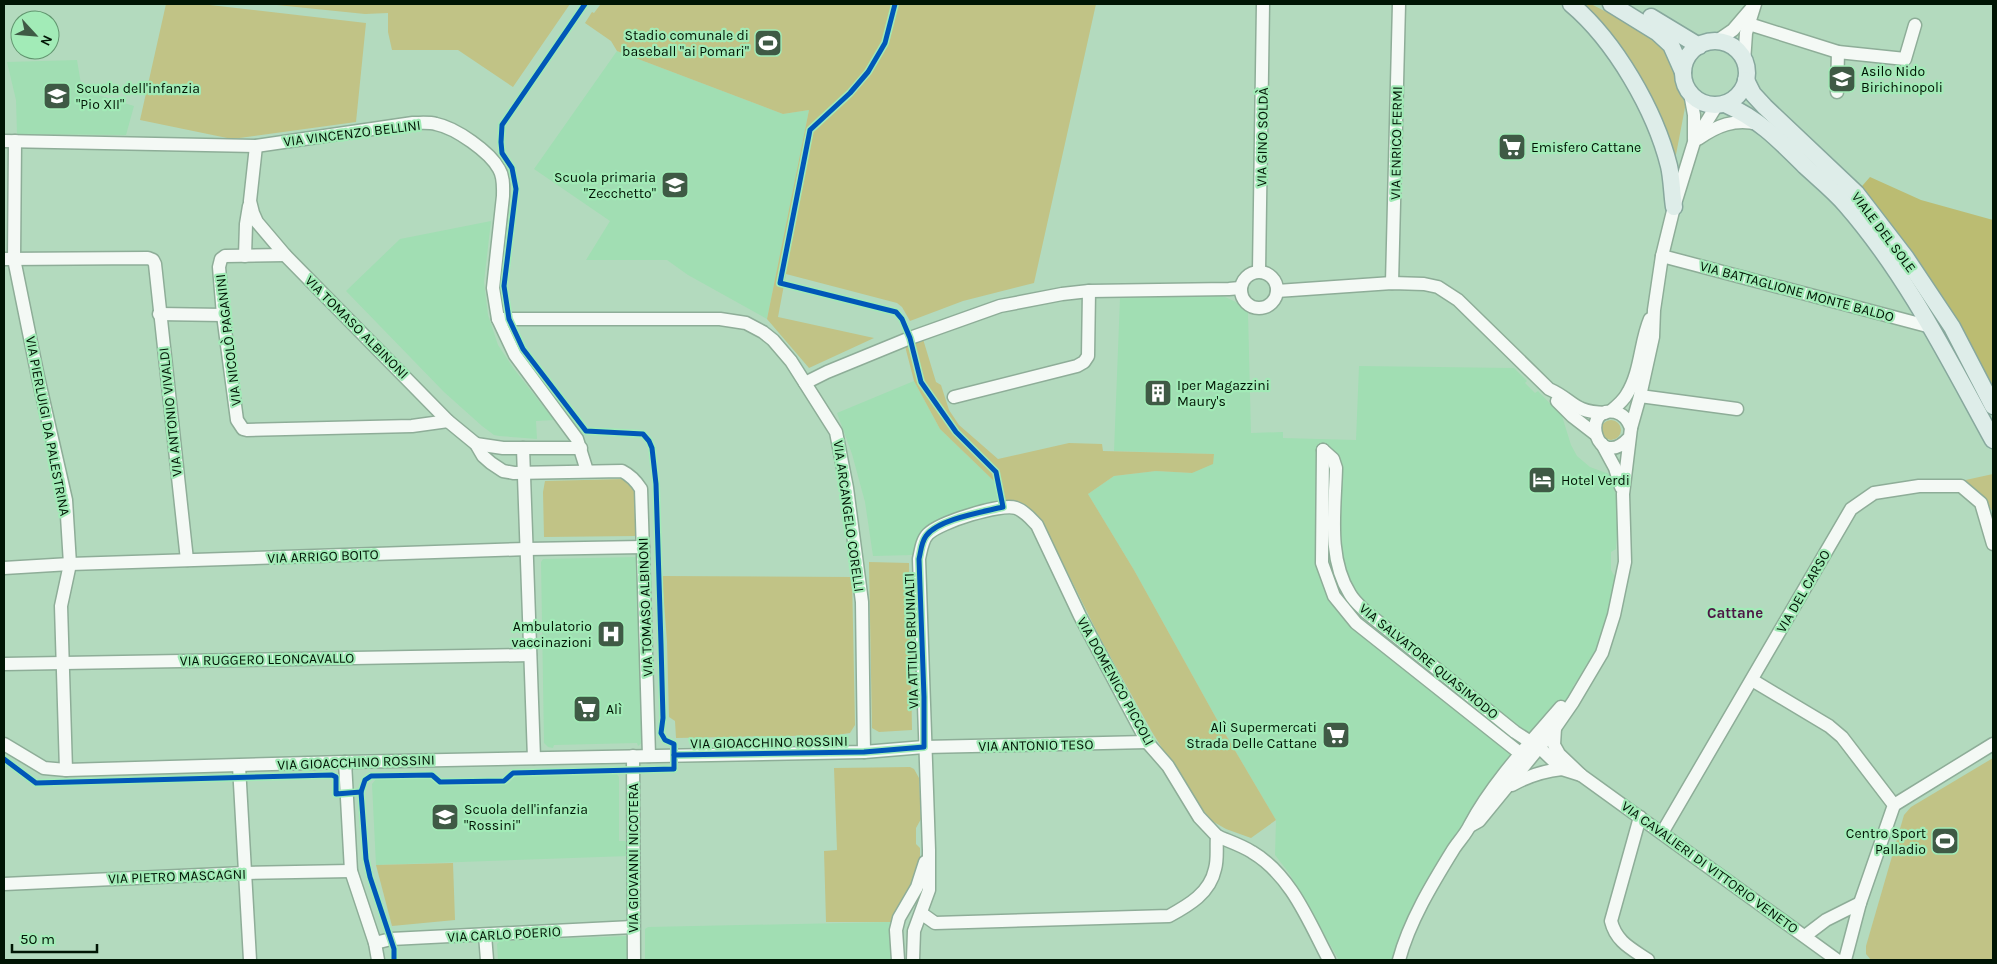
<svg xmlns="http://www.w3.org/2000/svg" width="1997" height="964" viewBox="0 0 1997 964" font-family="Karla,sans-serif">
	<style>
		.built { fill: #a1deb3 }
		.green { fill: #c1c386 }
		.forest { fill: #bbbc72 }
		.lines { fill: none; stroke-linecap: round; stroke-linejoin: round }
		.minor-casing { stroke: #8ead98; stroke-width: 15 }
		.major-casing { stroke: #87a89d; stroke-width: 19 }
		.minor { stroke: #f4f9f5; stroke-width: 12 }
		.major { stroke: #deede9; stroke-width: 16 }
		.cycleway-casing { stroke: #a2ebb7; stroke-width: 8 }
		.cycleway { stroke: #0057b8; stroke-width: 5 }
		.labels { text-anchor: middle; stroke-width: 4.5; stroke-linejoin: round; paint-order: stroke }
		.poi-label { font-size: 14px; fill: #001504; stroke: #a2ebb7; text-anchor: start }
		.street-label { font-size: 14px; fill: #001504; stroke: #a2ebb7 }
		.neighbourhood-label { font-size: 15px; font-weight: bold; fill: #4c1745; stroke: #a2ebb7 }
	</style>
	<rect width="100%" height="100%" fill="#b3dabe"/>
	<g class="built">
		<polygon points="617,51 783,114 809,110 767,319 688,275 667,260 586,260 610,221 534,169"/>
		<polygon points="77,60 82,90 134,106 126,135 17,134 16,100 7,62"/>
		<polygon points="491,221 484,282 488,315 498,345 514,369 554,420 536,421 537,439 499,436 494,435 482,426 444,392 346,291 400,239"/>
		<polygon points="1182,294 1218,295 1225,297 1236,302 1248,313 1251,433 1283,432 1283,438 1356,440 1359,366 1514,368 1527,381 1525,383 1535,393 1538,391 1562,416 1571,445 1577,456 1590,467 1609,474 1616,495 1618,520 1616,549 1611,552 1611,570 1615,577 1611,615 1592,664 1587,663 1581,675 1573,686 1577,686 1536,738 1521,742 1520,744 1516,745 1518,758 1460,839 1399,960 1339,960 1289,873 1275,855 1276,820 1220,725 1134,570 1088,494 1114,476 1156,471 1192,473 1213,454 1114,451 1120,298"/>
		<polygon points="914,381 940,429 995,482 999,504 948,518 914,555 873,556 865,502 852,454 837,413"/>
		<polygon points="638,557 645,740 638,746 637,743 554,745 553,748 548,747 544,743 541,562 543,559"/>
		<polygon points="616,773 619,777 619,841 625,841 629,845 629,856 376,865 372,784 376,779 430,777 439,784 506,784 509,783 516,775"/>
		<polygon points="892,922 897,960 645,960 645,929 648,927"/>
		<polygon points="629,936 634,960 498,960 497,944 500,941"/>
	</g>
	<g class="green">
		<polygon points="166,4 201,4 366,23 356,122 232,139 140,120"/>
		<polygon points="267,4 570,4 513,87 458,50 392,50 388,32 388,13 365,14"/>
		<polygon points="599,4 1096,4 1034,283 963,301 910,321 902,307 897,303 786,274 778,317 874,338 809,368 767,319 809,110 783,114 617,51 611,41 585,23 592,12 594,13 600,5"/>
		<path d="M1581,4H1591L1641,30L1673,54L1687,97L1674,165C1651,112 1628,40 1581,4Z"/>
		<path d="M923,339L936,382L941,385L949,410L959,425L998,459L1069,443L1102,444L1103,451L1214,454L1213,464L1192,473L1156,471L1114,476L1088,494L1134,570L1220,725L1276,820L1251,838L1226,829L1212,821L1193,798L1152,732L1100,638L1042,521C1028,503 1020,505 999,504L995,482L940,429L914,381L905,346Z"/>
		<circle cx="1611" cy="430" r="10"/>
		<polygon points="1993,474 1993,512 1978,491 1961,481"/>
		<polygon points="623,479 635,490 636,536 544,537 543,492 545,481"/>
		<polygon points="869,562 909,563 912,730 879,732 872,728"/>
		<polygon points="662,576 852,577 855,725 850,733 837,735 676,738 675,721 669,717 667,642"/>
		<polygon points="1993,758 1993,960 1871,960 1866,954 1866,946 1904,815 1911,807"/>
		<polygon points="910,767 914,769 919,778 921,819 916,828 916,844 920,848 920,870 892,922 826,922 824,851 837,850 834,768"/>
		<polygon points="453,863 455,920 392,926 376,865"/>
	</g>
	<polygon class="forest" points="1870,177 1921,200 1993,220 1993,406 1856,193"/>
	<g class="lines">
		<defs>
			<g id="minor">
				<polyline points="1749,24 1838,52 1905,59 1915,25"/>
				<polyline points="1717,41 1733,30 1751,9"/>
				<polyline points="1744,62 1746,33 1755,4"/>
				<polyline points="1837,92 1838,52"/>
				<polyline points="1690,93 1694,115 1694,139"/>
				<path d="M1698,139C1716,126 1735,118 1758,124"/>
				<path d="M4,141L256,146L413,123C421,123 429,122 436,124C456,128 490,152 499,169C504,177 503,187 503,196L493,288L498,319L515,355L577,439L587,471"/>
				<polyline points="15,141 14,259 38,377 66,500 70,564 61,606 66,770"/>
				<path d="M256,146L250,201L253,213L257,222L285,255L448,421L476,444L483,456L491,463L503,471L514,473L622,471C630,475 636,481 641,489L642,520L649,756"/>
				<polyline points="285,255 225,256 221,259 219,267 223,315 237,420 243,429 247,430 412,426 448,421"/>
				<polyline points="245,256 246,224 249,206"/>
				<polyline points="1662,256 1931,327"/>
				<polyline points="4,259 148,258 153,260 155,264 187,560"/>
				<polyline points="1259,271 1263,4"/>
				<circle cx="1259" cy="290" r="18"/>
				<polyline points="1392,283 1399,4"/>
				<path d="M1277,291L1392,283L1424,284L1438,287L1458,300L1549,389C1574,400 1572,412 1605,413"/>
				<polyline points="159,314 223,315"/>
				<polyline points="498,319 720,319 746,323 763,332 773,340 791,361 836,432 847,488 862,602 864,752"/>
				<polyline points="805,383 827,372 910,338 1000,306 1062,294 1089,291 1229,289 1240,288"/>
				<polyline points="1640,396 1737,409"/>
				<polyline points="954,397 1077,366 1084,362 1088,356 1089,291"/>
				<polyline points="1557,401 1572,416 1594,433"/>
				<path d="M1611,411C1617,406 1624,400 1627,394C1641,372 1640,342 1650,319"/>
				<polyline points="1631,428 1640,396 1653,337 1654,310 1662,256 1674,207 1694,142 1717,105"/>
				<polyline points="476,444 503,448 581,448"/>
				<polyline points="1602,444 1615,468 1621,487"/>
				<polyline points="523,448 534,758"/>
				<path d="M1323,450L1333,459L1336,468C1335,509 1327,558 1350,594C1354,601 1360,606 1366,612L1515,732L1540,748L1562,769L1581,775"/>
				<polyline points="1323,450 1322,563 1334,596 1356,623 1521,754"/>
				<polyline points="4,568 70,564 527,549 643,547"/>
				<polyline points="4,664 530,655"/>
				<polyline points="1752,680 1829,726 1842,737 1894,805 1860,903"/>
				<polyline points="1555,728 1554,745 1559,754 1581,775 1837,960"/>
				<polyline points="4,744 44,768 66,770 345,762 864,752 924,747 1147,742"/>
				<polyline points="633,756 634,960"/>
				<polyline points="345,762 351,871 375,943 378,960"/>
				<polyline points="239,766 250,960"/>
				<path d="M1512,785C1528,776 1543,771 1562,769"/>
				<polyline points="1894,805 1993,744"/>
				<path d="M1640,817L1611,921C1616,942 1632,949 1648,960"/>
				<path d="M1470,826L1479,821L1555,728L1573,702L1602,653L1614,615L1625,562L1623,494L1631,428C1628,420 1624,414 1615,412C1580,405 1596,473 1629,438"/>
				<polyline points="1662,833 1851,509 1874,493 1919,486 1961,486 1981,503 1993,544"/>
				<path d="M1217,836C1228,841 1241,845 1252,852C1291,875 1309,922 1329,960"/>
				<polyline points="4,884 245,873 351,871"/>
				<polyline points="485,935 487,960"/>
				<polyline points="1805,936 1826,920 1860,903 1845,960"/>
				<polyline points="375,943 391,939 633,927"/>
				<polyline points="898,960 896,930 899,918 917,887 925,862"/>
				<path d="M913,960L914,931L929,890V850L919,559C921,550 922,540 928,534C940,522 1001,503 1016,508C1025,511 1031,519 1037,525L1080,616L1147,742L1168,766L1199,817L1217,836C1216,847 1218,859 1215,869C1210,893 1189,905 1169,916L935,923L921,913"/>
				<path d="M1399,960C1409,922 1432,884 1453,850C1458,842 1466,834 1470,825C1493,782 1529,744 1561,707"/>
			</g>
			<g id="major">
				<path d="M1571,4C1615,41 1655,110 1669,166C1672,179 1672,194 1674,207"/>
				<polyline points="1611,4 1658,33 1671,45 1683,72"/>
				<polyline points="1651,17 1699,46"/>
				<circle cx="1715" cy="73" r="32"/>
				<polyline points="1746,80 1753,94 1765,107 1856,193 1906,258 1952,327 1993,406"/>
				<path d="M1725,104C1760,120 1778,139 1805,166C1819,179 1834,191 1846,205C1907,275 1949,360 1993,440"/>
			</g>
		</defs>
		<use href="#minor" class="minor-casing"/>
		<use href="#major" class="major-casing"/>
		<use href="#minor" class="minor"/>
		<use href="#major" class="major"/>
		<defs>
			<g id="cycleway">
				<path d="M674,755L864,752L924,747V697L919,559C921,551 921,543 926,536C938,519 983,512 1003,507L996,472L956,432L921,382L910,338L902,319L896,312L780,283L810,130L850,93L868,72L885,43L895,4"/>
				<polyline points="4,759 36,783 332,775 336,777 336,794 361,792"/>
				<polyline points="394,960 394,949 370,877 366,859 361,792 365,780 371,776 432,775 440,782 504,781 513,773 674,769 674,744 665,740 661,733 663,718 661,644 656,484 652,448 649,441 643,434 586,431 523,349 509,319 504,286 516,189 512,168 502,153 501,142 502,125 585,4"/>
			</g>
		</defs>
		<use href="#cycleway" class="cycleway-casing"/>
		<use href="#cycleway" class="cycleway"/>
	</g>
	<defs>
		<symbol id="stadium-square" viewBox="-11 -11 22 22"><rect x="-9" y="-9" width="18" height="18" rx="4" fill="#3f5a45" stroke="#a2ebb7"/><path d="M0-5a6.5 5 0 1 0 0 10a6.5 5 0 1 0 0-10ZM-3.5-1.8h7v3.6h-7Z" fill="#fff"/></symbol>
		<symbol id="school-square" viewBox="-11 -11 22 22"><rect x="-9" y="-9" width="18" height="18" rx="4" fill="#3f5a45" stroke="#a2ebb7"/><path d="M0-5L7-2L0 1L-7-2ZM-4 1L0 2.5L4 1V4Q0 6-4 4Z" fill="#fff"/></symbol>
		<symbol id="supermarket-square" viewBox="-11 -11 22 22"><rect x="-9" y="-9" width="18" height="18" rx="4" fill="#3f5a45" stroke="#a2ebb7"/><path d="M-6-5.5h2.5l.6 2H6L4.5 2H-2.5L-4.4-4H-6ZM-1.5 3.2a1.3 1.3 0 1 0 .1 0ZM3 3.2a1.3 1.3 0 1 0 .1 0Z" fill="#fff"/></symbol>
		<symbol id="building-square" viewBox="-11 -11 22 22"><rect x="-9" y="-9" width="18" height="18" rx="4" fill="#3f5a45" stroke="#a2ebb7"/><path d="M-4-6H4V6H1V3H-1V6H-4ZM-2.5-4.3h1.7v1.8h-1.7ZM.8-4.3h1.7v1.8H.8ZM-2.5-1h1.7V.8h-1.7ZM.8-1h1.7V.8H.8Z" fill="#fff"/></symbol>
		<symbol id="hotel-square" viewBox="-11 -11 22 22"><rect x="-9" y="-9" width="18" height="18" rx="4" fill="#3f5a45" stroke="#a2ebb7"/><path d="M-6-4.5h1.5V1H6V5H4.5V3h-9V5H-6ZM-4 0a1.8 1.8 0 1 1 3.6 0ZM.5 0V-2.5h3Q6-2.5 6 0Z" fill="#fff"/></symbol>
		<symbol id="hospital-square" viewBox="-11 -11 22 22"><rect x="-9" y="-9" width="18" height="18" rx="4" fill="#3f5a45" stroke="#a2ebb7"/><path d="M-5-5h3v3.5h4V-5h3V5h-3V1.5h-4V5h-3Z" fill="#fff"/></symbol>
	</defs>
	<g fill-rule="evenodd">
		<use href="#stadium-square" x="752" y="27" width="32" height="32"/>
		<use href="#school-square" x="1826" y="63" width="32" height="32"/>
		<use href="#school-square" x="41" y="80" width="32" height="32"/>
		<use href="#supermarket-square" x="1496" y="131" width="32" height="32"/>
		<use href="#school-square" x="659" y="169" width="32" height="32"/>
		<use href="#building-square" x="1142" y="377" width="32" height="32"/>
		<use href="#hotel-square" x="1526" y="464" width="32" height="32"/>
		<use href="#hospital-square" x="595" y="618" width="32" height="32"/>
		<use href="#supermarket-square" x="571" y="693" width="32" height="32"/>
		<use href="#supermarket-square" x="1320" y="719" width="32" height="32"/>
		<use href="#school-square" x="429" y="801" width="32" height="32"/>
		<use href="#stadium-square" x="1929" y="825" width="32" height="32"/>
	</g>
	<g class="labels">
		<g class="poi-label">
			<text x="749" y="40" text-anchor="end">Stadio comunale di<tspan x="749" dy="16">baseball "ai Pomari"</tspan></text>
			<text x="1861" y="76">Asilo Nido<tspan x="1861" dy="16">Birichinopoli</tspan></text>
			<text x="76" y="93">Scuola dell'infanzia<tspan x="76" dy="16">"Pio XII"</tspan></text>
			<text x="1531" y="152">Emisfero Cattane</text>
			<text x="656" y="182" text-anchor="end">Scuola primaria<tspan x="656" dy="16">"Zecchetto"</tspan></text>
			<text x="1177" y="390">Iper Magazzini<tspan x="1177" dy="16">Maury's</tspan></text>
			<text x="1561" y="485">Hotel Verdi</text>
			<text x="592" y="631" text-anchor="end">Ambulatorio<tspan x="592" dy="16">vaccinazioni</tspan></text>
			<text x="606" y="714">Alì</text>
			<text x="1317" y="732" text-anchor="end">Alì Supermercati<tspan x="1317" dy="16">Strada Delle Cattane</tspan></text>
			<text x="464" y="814">Scuola dell'infanzia<tspan x="464" dy="16">"Rossini"</tspan></text>
			<text x="1926" y="838" text-anchor="end">Centro Sport<tspan x="1926" dy="16">Palladio</tspan></text>
		</g>
		<g class="street-label">
			<text transform="translate(352 133) rotate(-7)" y="5">VIA VINCENZO BELLINI</text>
			<text transform="translate(1262 137) rotate(-89)" y="5">VIA GINO SOLDÀ</text>
			<text transform="translate(1396 143) rotate(-89)" y="5">VIA ENRICO FERMI</text>
			<text transform="translate(1884 232) rotate(53)" y="5">VIALE DEL SOLE</text>
			<text transform="translate(1797 291) rotate(15)" y="5">VIA BATTAGLIONE MONTE BALDO</text>
			<text transform="translate(357 327) rotate(45)" y="5">VIA TOMASO ALBINONI</text>
			<text transform="translate(228 340) rotate(-97)" y="5">VIA NICOLÒ PAGANINI</text>
			<text transform="translate(170 412) rotate(-96)" y="5">VIA ANTONIO VIVALDI</text>
			<text transform="translate(48 426) rotate(79)" y="5">VIA PIERLUIGI DA PALESTRINA</text>
			<text transform="translate(849 516) rotate(82)" y="5">VIA ARCANGELO CORELLI</text>
			<text transform="translate(323 556) rotate(-2)" y="5">VIA ARRIGO BOITO</text>
			<text transform="translate(1803 591) rotate(-60)" y="5">VIA DEL CARSO</text>
			<text transform="translate(645 607) rotate(-92)" y="5">VIA TOMASO ALBINONI</text>
			<text transform="translate(911 641) rotate(-92)" y="5">VIA ATTILIO BRUNIALTI</text>
			<text transform="translate(267 659) rotate(-1)" y="5">VIA RUGGERO LEONCAVALLO</text>
			<text transform="translate(1429 661) rotate(39)" y="5">VIA SALVATORE QUASIMODO</text>
			<text transform="translate(1116 681) rotate(61)" y="5">VIA DOMENICO PICCOLI</text>
			<text transform="translate(769 742) rotate(-1)" y="5">VIA GIOACCHINO ROSSINI</text>
			<text transform="translate(1036 745) rotate(-1)" y="5">VIA ANTONIO TESO</text>
			<text transform="translate(356 762) rotate(-2)" y="5">VIA GIOACCHINO ROSSINI</text>
			<text transform="translate(633 858) rotate(-90)" y="5">VIA GIOVANNI NICOTERA</text>
			<text transform="translate(1710 867) rotate(36)" y="5">VIA CAVALIERI DI VITTORIO VENETO</text>
			<text transform="translate(177 876) rotate(-2)" y="5">VIA PIETRO MASCAGNI</text>
			<text transform="translate(504 934) rotate(-3)" y="5">VIA CARLO POERIO</text>
		</g>
		<g class="neighbourhood-label">
			<text x="1735" y="618">Cattane</text>
		</g>
	</g>
	<rect width="1997" height="964" fill="none" stroke="#001504" stroke-width="10"/>
	<g transform="translate(35 35) rotate(116)"><circle r="24" fill="#a2ebb7" stroke="#61956f"/>
	<path d="M0-4L9 19L0 12L-9 19Z" fill="#3f5a45"/>
	<text y="-8" font-size="14" font-weight="bold" text-anchor="middle" fill="#001504">N</text>
	</g>
	<path d="M12 944v8h85v-8" fill="none" stroke="#001504" stroke-width="2.5"/>
	<text x="20" y="944" font-size="15" fill="#001504" stroke="#a2ebb7" stroke-width="4" paint-order="stroke">50 m</text>
</svg>
